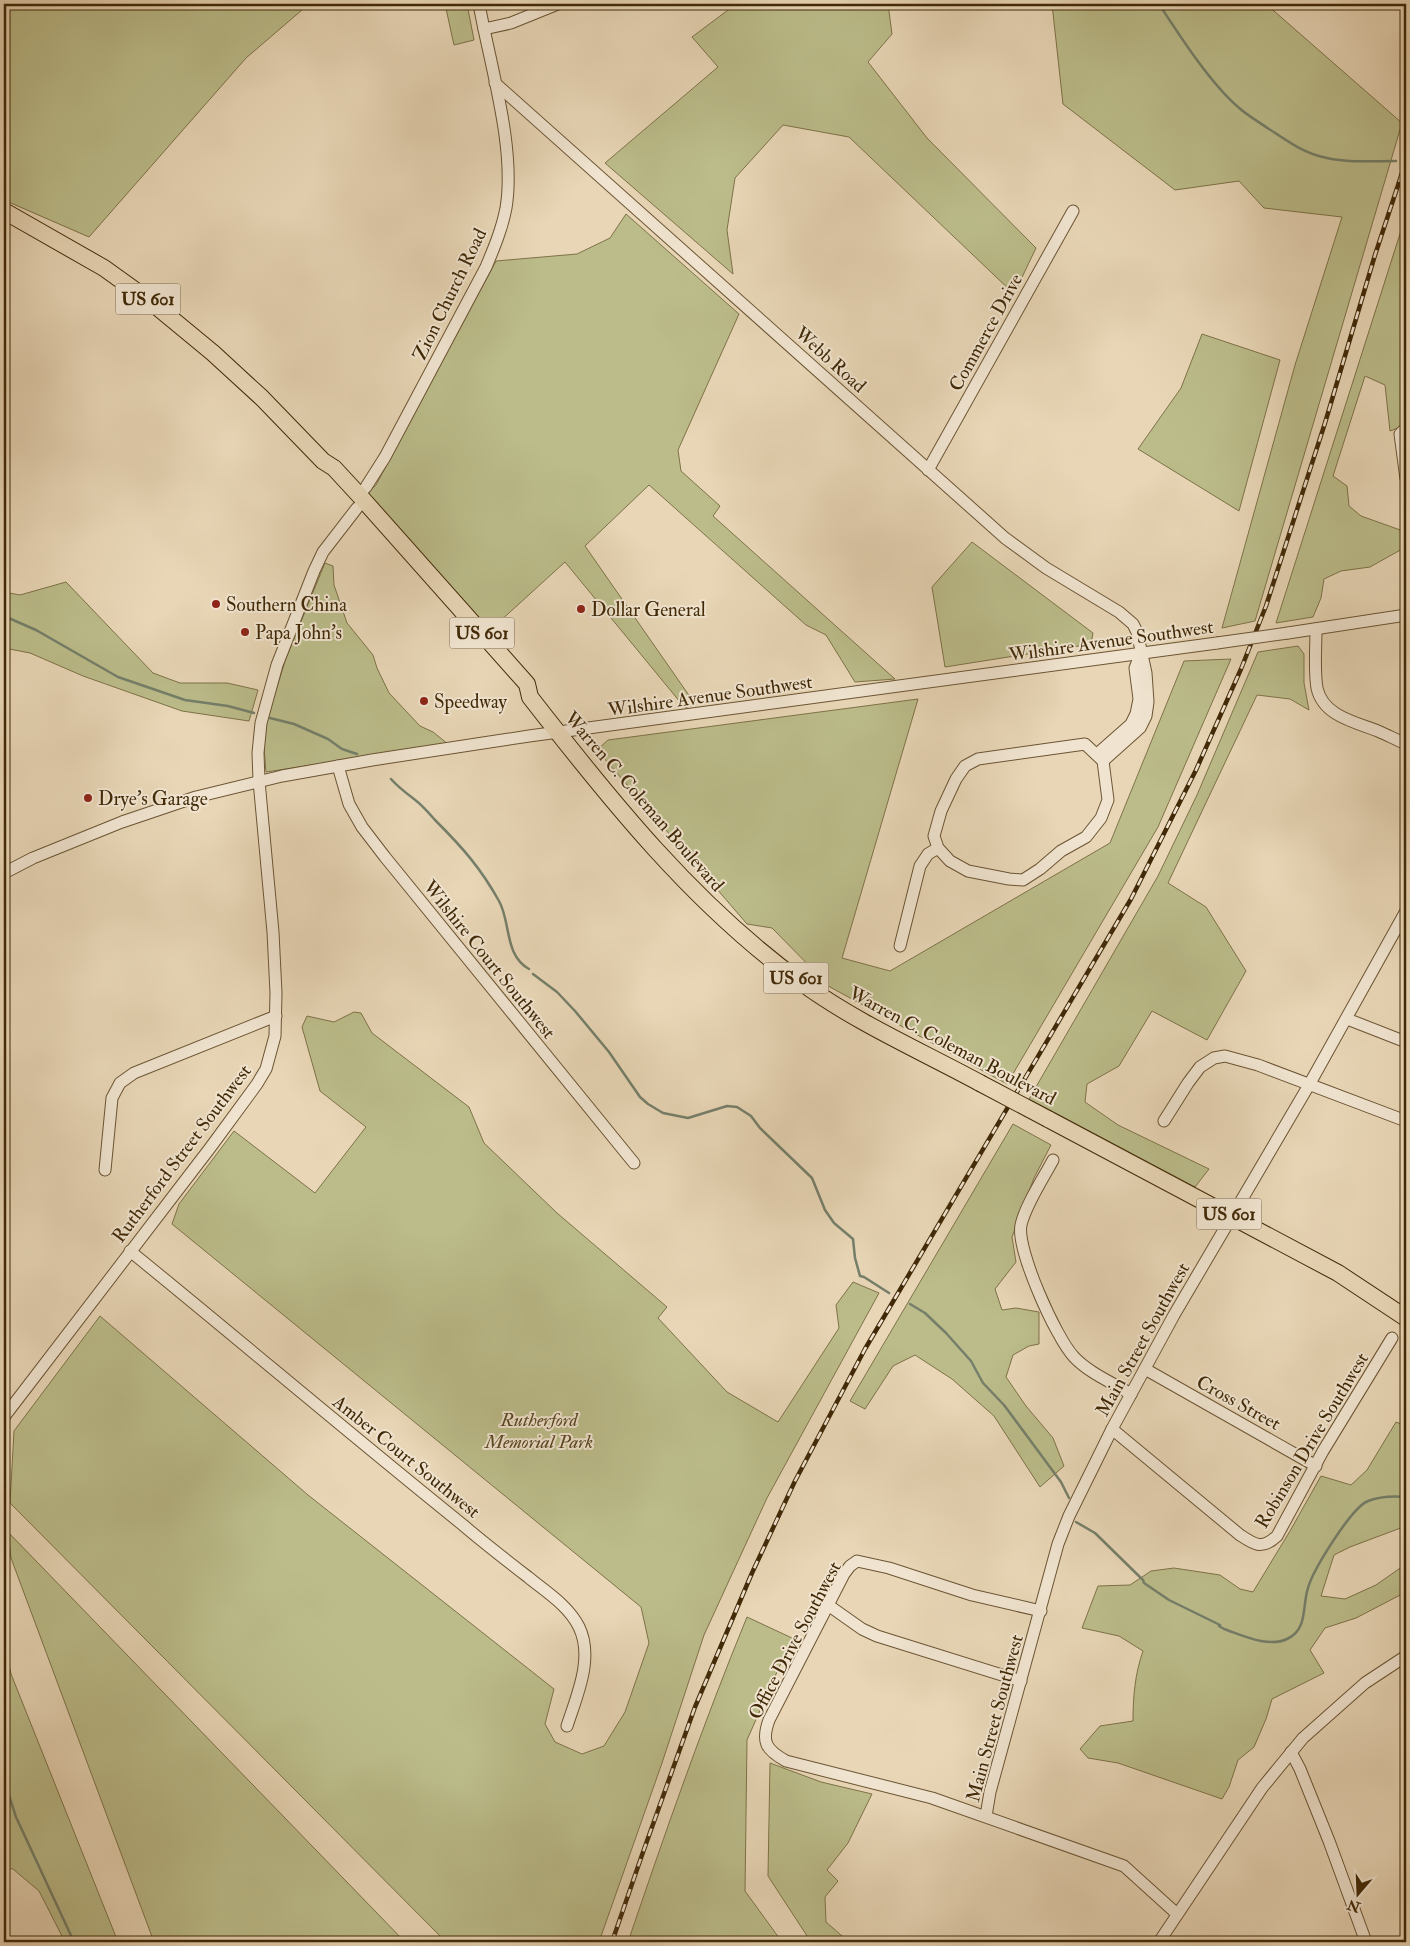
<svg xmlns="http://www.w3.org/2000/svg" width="1410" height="1946" viewBox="0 0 1410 1946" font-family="'IM FELL Double Pica',serif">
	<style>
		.green { fill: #bbbc8a; stroke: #7e7248 }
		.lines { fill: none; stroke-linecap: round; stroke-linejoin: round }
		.stream { stroke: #757f6a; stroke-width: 2.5 }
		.minor-casing { stroke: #6b5433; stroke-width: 13 }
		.highway-casing { stroke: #412907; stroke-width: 18 }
		.minor { stroke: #f0e4d0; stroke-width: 11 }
		.highway { stroke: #e8d6b6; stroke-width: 16 }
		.rail-casing { stroke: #412907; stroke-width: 4.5 }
		.rail { stroke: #f0e4d0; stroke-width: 2.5; stroke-dasharray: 8; stroke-linecap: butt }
		.minor-bridge-casing { stroke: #6b5433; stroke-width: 13; stroke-linecap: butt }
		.highway-bridge-casing { stroke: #412907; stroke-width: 18; stroke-linecap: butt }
		.minor-bridge { stroke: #f0e4d0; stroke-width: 11 }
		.highway-bridge { stroke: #e8d6b6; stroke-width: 16 }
		.poi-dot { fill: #8f2418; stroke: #f0e4d0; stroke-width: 2 }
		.labels { text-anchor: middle; stroke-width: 4; stroke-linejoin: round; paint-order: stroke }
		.shield { fill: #f0e4d0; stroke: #766143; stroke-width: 1 }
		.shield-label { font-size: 18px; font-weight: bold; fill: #412907 }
		.street-label { font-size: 19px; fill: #412907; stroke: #f0e4d0 }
		.poi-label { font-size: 19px; fill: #412907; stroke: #f0e4d0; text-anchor: start }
		.park-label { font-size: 19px; font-style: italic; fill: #594621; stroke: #f0e4d0 }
	</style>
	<rect width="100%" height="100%" fill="#e8d6b6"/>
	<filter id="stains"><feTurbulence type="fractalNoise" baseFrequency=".004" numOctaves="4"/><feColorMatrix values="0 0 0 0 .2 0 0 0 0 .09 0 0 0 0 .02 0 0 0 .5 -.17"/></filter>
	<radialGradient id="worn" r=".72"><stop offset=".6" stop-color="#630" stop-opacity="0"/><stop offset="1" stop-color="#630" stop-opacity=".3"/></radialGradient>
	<g class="green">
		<polygon points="4,4 309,4 246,58 89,237 4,200"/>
		<polygon points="445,4 467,4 474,40 454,45"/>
		<polygon points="736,4 888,4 892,34 868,62 927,138 1036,248 1014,294 849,137 783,125 735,178 727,230 733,274 605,163 718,67 692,37"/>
		<polygon points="1052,4 1266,4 1402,123 1255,621 1222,628 1295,365 1342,217 1264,208 1239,181 1175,190 1063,104"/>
		<polygon points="626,214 739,314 678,450 681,471 720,506 713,516 895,679 855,682 826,635 806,625 649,485 585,546 695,704 685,708 565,562 498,623 486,627 366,494 376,485 496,261 577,254 610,238"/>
		<polygon points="1406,215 1406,425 1390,431 1385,385 1365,376 1333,476 1347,486 1349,506 1361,516 1403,531 1404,548 1370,567 1341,571 1324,579 1321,598 1313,617 1276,623"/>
		<polygon points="1202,334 1280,360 1239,511 1138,449 1181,388"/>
		<polygon points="972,542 1093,633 1091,644 945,667 932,587"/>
		<polygon points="325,563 333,566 334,585 347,623 373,655 377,668 389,693 420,726 433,732 448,744 266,772 264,747 266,723 286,658"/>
		<polygon points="66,582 153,673 180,683 227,683 258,690 249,721 182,711 83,676 30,653 4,648 4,592 20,595"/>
		<polygon points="1298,646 1304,654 1304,683 1309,710 1290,699 1257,695 1168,883 1206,907 1246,971 1207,1040 1152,1011 1119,1066 1087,1084 1085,1102 1118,1125 1209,1169 1195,1187 1029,1099 1158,876 1197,795 1258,652"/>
		<polygon points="1231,659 1158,827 1007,1084 830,987 772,928 747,924 597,750 608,740 918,699 842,958 890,971 1110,843 1184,661"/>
		<polygon points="354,1012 361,1013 372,1033 469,1107 484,1143 557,1213 667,1307 658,1318 727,1392 778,1422 839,1328 836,1305 853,1282 879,1293 767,1498 704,1635 662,1763 599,1942 446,1942 10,1503 14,1431 100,1316 308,1495 554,1689 545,1724 555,1742 582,1754 604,1746 625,1712 649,1643 641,1607 172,1224 179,1204 234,1131 315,1193 366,1127 320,1091 302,1027 307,1016 334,1022"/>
		<polygon points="1013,1124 1051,1145 1034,1178 1012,1237 1016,1262 995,1289 1002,1310 1016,1308 1039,1312 1039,1344 1029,1346 1013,1355 1006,1377 1026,1406 1053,1438 1064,1466 1040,1487 994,1416 952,1379 915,1355 893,1366 865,1409 850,1401"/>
		<path d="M1396,1422L1406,1426V1526L1350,1547L1334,1555L1321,1596L1345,1599L1376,1585L1406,1564V1592L1356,1618L1325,1628L1310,1650L1324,1673L1272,1699L1266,1719L1254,1747L1238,1760L1229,1787L1222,1799L1118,1763L1088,1758L1080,1749L1100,1726L1133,1721C1133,1696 1135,1674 1143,1651L1119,1636L1082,1628L1098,1586L1130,1585L1151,1571L1174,1568L1220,1575L1240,1589L1253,1592L1290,1531L1321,1476L1351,1485L1367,1470Z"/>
		<polygon points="8,1532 405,1942 154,1942 11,1558"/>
		<path d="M747,1617L792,1638L747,1740L745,1891L782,1942H628C665,1833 703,1724 747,1617Z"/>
		<polygon points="4,1642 11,1674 118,1942 65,1942 39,1891 13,1869 4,1868"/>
		<polygon points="770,1763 821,1782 872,1794 848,1843 827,1870 838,1881 825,1897 826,1922 849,1942 811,1942 768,1876"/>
	</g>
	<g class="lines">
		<g class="stream">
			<path d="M1159,4C1180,36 1210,83 1238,107C1248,116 1259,122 1269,129C1288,141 1304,154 1327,158C1349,163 1373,161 1396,161"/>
			<polyline points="4,616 36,630 118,677 185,700 228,706 254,713"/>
			<polyline points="270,718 294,724 328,739 342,749 357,754"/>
			<path d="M391,779C398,787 406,793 414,799C422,805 429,813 435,820C462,847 480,867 499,901C511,922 504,955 529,969"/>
			<polyline points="533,974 557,992 575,1011 609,1052 640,1097 648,1104 663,1113 688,1118 727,1106 737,1107 751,1116 760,1128 812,1178 825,1210 834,1223 853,1239 855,1258 860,1276 864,1277 889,1293"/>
			<polyline points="910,1304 925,1313 946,1333 971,1361 983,1383 1004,1405 1061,1482 1069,1498"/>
			<path d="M1076,1522L1095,1533L1143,1580L1144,1583L1169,1600L1220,1625L1219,1626L1224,1629C1242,1635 1268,1648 1287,1639C1308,1630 1302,1606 1308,1588C1313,1570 1351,1508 1368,1501C1381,1496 1394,1496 1406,1497"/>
			<polyline points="4,1780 16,1817 74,1942"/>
		</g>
		<defs>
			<g id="minor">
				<polyline points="484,29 511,23 558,4"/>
				<polyline points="495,83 1005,538 1046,568 1119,612 1133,624 1137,632 1146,673 1148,702 1146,716 1140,728 1103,761"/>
				<polyline points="1406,428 1400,434 1406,479"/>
				<polyline points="928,470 1073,211"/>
				<path d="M359,495L366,487L385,457L486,267C494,248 502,229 506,208C516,148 490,65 479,4"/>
				<path d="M1316,629C1316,647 1314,671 1317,688C1323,716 1355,722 1378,731C1387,735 1397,740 1406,744"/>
				<polyline points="1288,633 1406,615"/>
				<polygon points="1085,744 1103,761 1108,800 1101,818 1086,837 1061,851 1040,869 1023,880 1009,879 968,871 950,861 938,848 934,836 941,811 956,779 965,766 978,759"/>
				<polyline points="1097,754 1131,724 1136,714 1139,699 1135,668 1141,653"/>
				<polyline points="338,766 349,804 362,827 385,857 634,1163"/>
				<polyline points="4,873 33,858 122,822 196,797 282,776 372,760 529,736 1217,643"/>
				<polyline points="900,946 920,866 928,854 938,848"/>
				<polyline points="1347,1019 1406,1042"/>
				<polyline points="1164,1121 1188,1083 1200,1067 1214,1058 1225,1056 1258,1065 1406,1121"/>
				<path d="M1053,1160C1043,1179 1026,1204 1021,1225C1016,1249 1056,1338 1074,1357C1089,1373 1113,1383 1131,1394"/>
				<polyline points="105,1170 112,1098 120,1083 134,1073 276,1016"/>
				<path d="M130,1251C242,1342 351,1435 463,1525C484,1543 506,1560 528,1577C546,1592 568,1605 579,1627C594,1658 577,1695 567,1726"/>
				<polyline points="1145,1369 1316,1466"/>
				<polyline points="4,1417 210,1148 257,1084 266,1069 275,1036 276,993 273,932 259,781 258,753 261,723 277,665 314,571 323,552 357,508"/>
				<path d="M1112,1429L1240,1535C1255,1545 1262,1550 1277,1536L1323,1451L1392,1338"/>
				<polyline points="828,1605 862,1629 877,1636 1021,1681"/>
				<path d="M1041,1611L972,1595L889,1568L857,1561L850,1566L844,1574L769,1720C761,1742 766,1750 786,1761L932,1798L1124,1866L1177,1914"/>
				<polyline points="1291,1752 1300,1769 1329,1841 1366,1942"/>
				<polyline points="986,1816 990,1792 1058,1544 1069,1516 1112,1429 1174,1315 1309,1085 1406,911"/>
				<polyline points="1159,1942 1262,1788 1303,1738 1365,1683 1406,1656"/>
			</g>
			<g id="highway">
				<path d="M4,211L104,268L150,301L213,353L262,398L323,461L334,468L359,495L527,684L530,697C610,800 695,906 802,983C857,1023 921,1051 980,1083"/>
				<polyline points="1048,1119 1338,1273 1406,1318"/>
			</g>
		</defs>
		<use href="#minor" class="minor-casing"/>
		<use href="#highway" class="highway-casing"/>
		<use href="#minor" class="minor"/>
		<use href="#highway" class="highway"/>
		<defs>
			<polyline id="rail" points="612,1942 642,1855 695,1707 752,1573 795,1481 865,1349 1131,899 1196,770 1241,669 1266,606 1325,423 1375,255 1406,161"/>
		</defs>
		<use href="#rail" class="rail-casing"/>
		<use href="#rail" class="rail"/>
		<defs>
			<polyline id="minor-bridge" points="1217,643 1288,633"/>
			<polyline id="highway-bridge" points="980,1083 1048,1119"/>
		</defs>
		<use href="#minor-bridge" class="minor-bridge-casing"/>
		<use href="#highway-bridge" class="highway-bridge-casing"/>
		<use href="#minor-bridge" class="minor-bridge"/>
		<use href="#highway-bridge" class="highway-bridge"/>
	</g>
	<g class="poi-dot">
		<circle cx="216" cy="604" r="5"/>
		<circle cx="581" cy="609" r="5"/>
		<circle cx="245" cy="632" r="5"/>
		<circle cx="424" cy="701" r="5"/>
		<circle cx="88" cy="798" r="5"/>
	</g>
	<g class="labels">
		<g class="shield">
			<rect x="115.5" y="283.5" width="65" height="31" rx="4"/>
			<rect x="449.5" y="617.5" width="65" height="31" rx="4"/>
			<rect x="763.5" y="962.5" width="65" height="31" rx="4"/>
			<rect x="1196.5" y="1198.5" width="65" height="31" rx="4"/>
		</g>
		<g class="shield-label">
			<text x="148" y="305">US 601</text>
			<text x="482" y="639">US 601</text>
			<text x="796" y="984">US 601</text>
			<text x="1229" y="1220">US 601</text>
		</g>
		<g class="street-label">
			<text transform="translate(449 294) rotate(-64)" y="7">Zion Church Road</text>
			<text transform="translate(985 332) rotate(-61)" y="7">Commerce Drive</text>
			<text transform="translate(831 359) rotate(42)" y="7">Webb Road</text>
			<text transform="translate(1111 640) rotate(-8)" y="7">Wilshire Avenue Southwest</text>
			<text transform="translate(710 695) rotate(-8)" y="7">Wilshire Avenue Southwest</text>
			<text transform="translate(645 801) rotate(49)" y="7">Warren C. Coleman Boulevard</text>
			<text transform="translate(490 959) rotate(51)" y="7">Wilshire Court Southwest</text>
			<text transform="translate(953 1045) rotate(28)" y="7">Warren C. Coleman Boulevard</text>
			<text transform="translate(181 1153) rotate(-53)" y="7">Rutherford Street Southwest</text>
			<text transform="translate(1142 1339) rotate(-61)" y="7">Main Street Southwest</text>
			<text transform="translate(1239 1402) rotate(29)" y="7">Cross Street</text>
			<text transform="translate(1311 1440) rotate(-59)" y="7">Robinson Drive Southwest</text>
			<text transform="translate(407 1456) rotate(39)" y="7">Amber Court Southwest</text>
			<text transform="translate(794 1640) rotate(-62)" y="7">Office Drive Southwest</text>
			<text transform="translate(994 1718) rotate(-75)" y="7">Main Street Southwest</text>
		</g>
		<g class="poi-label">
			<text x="226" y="611">Southern China</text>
			<text x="591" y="616">Dollar General</text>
			<text x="255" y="639">Papa John's</text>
			<text x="434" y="708">Speedway</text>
			<text x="98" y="805">Drye's Garage</text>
		</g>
		<g class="park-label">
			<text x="539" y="1426">Rutherford<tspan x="539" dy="22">Memorial Park</tspan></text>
		</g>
	</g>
	<rect width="1410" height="1946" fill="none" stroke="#e8d6b6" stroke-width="20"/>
	<rect x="5" y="5" width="1400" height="1936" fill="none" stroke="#412907" stroke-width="2.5"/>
	<rect x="10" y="10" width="1390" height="1926" fill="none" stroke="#412907"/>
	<g transform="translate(1358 1894) rotate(199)" stroke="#f0e4d0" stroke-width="4" paint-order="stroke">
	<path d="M0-4L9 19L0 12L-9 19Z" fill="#412907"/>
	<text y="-8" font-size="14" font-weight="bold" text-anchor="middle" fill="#412907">N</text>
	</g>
	<rect width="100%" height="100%" filter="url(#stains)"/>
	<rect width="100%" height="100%" fill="url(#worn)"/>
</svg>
